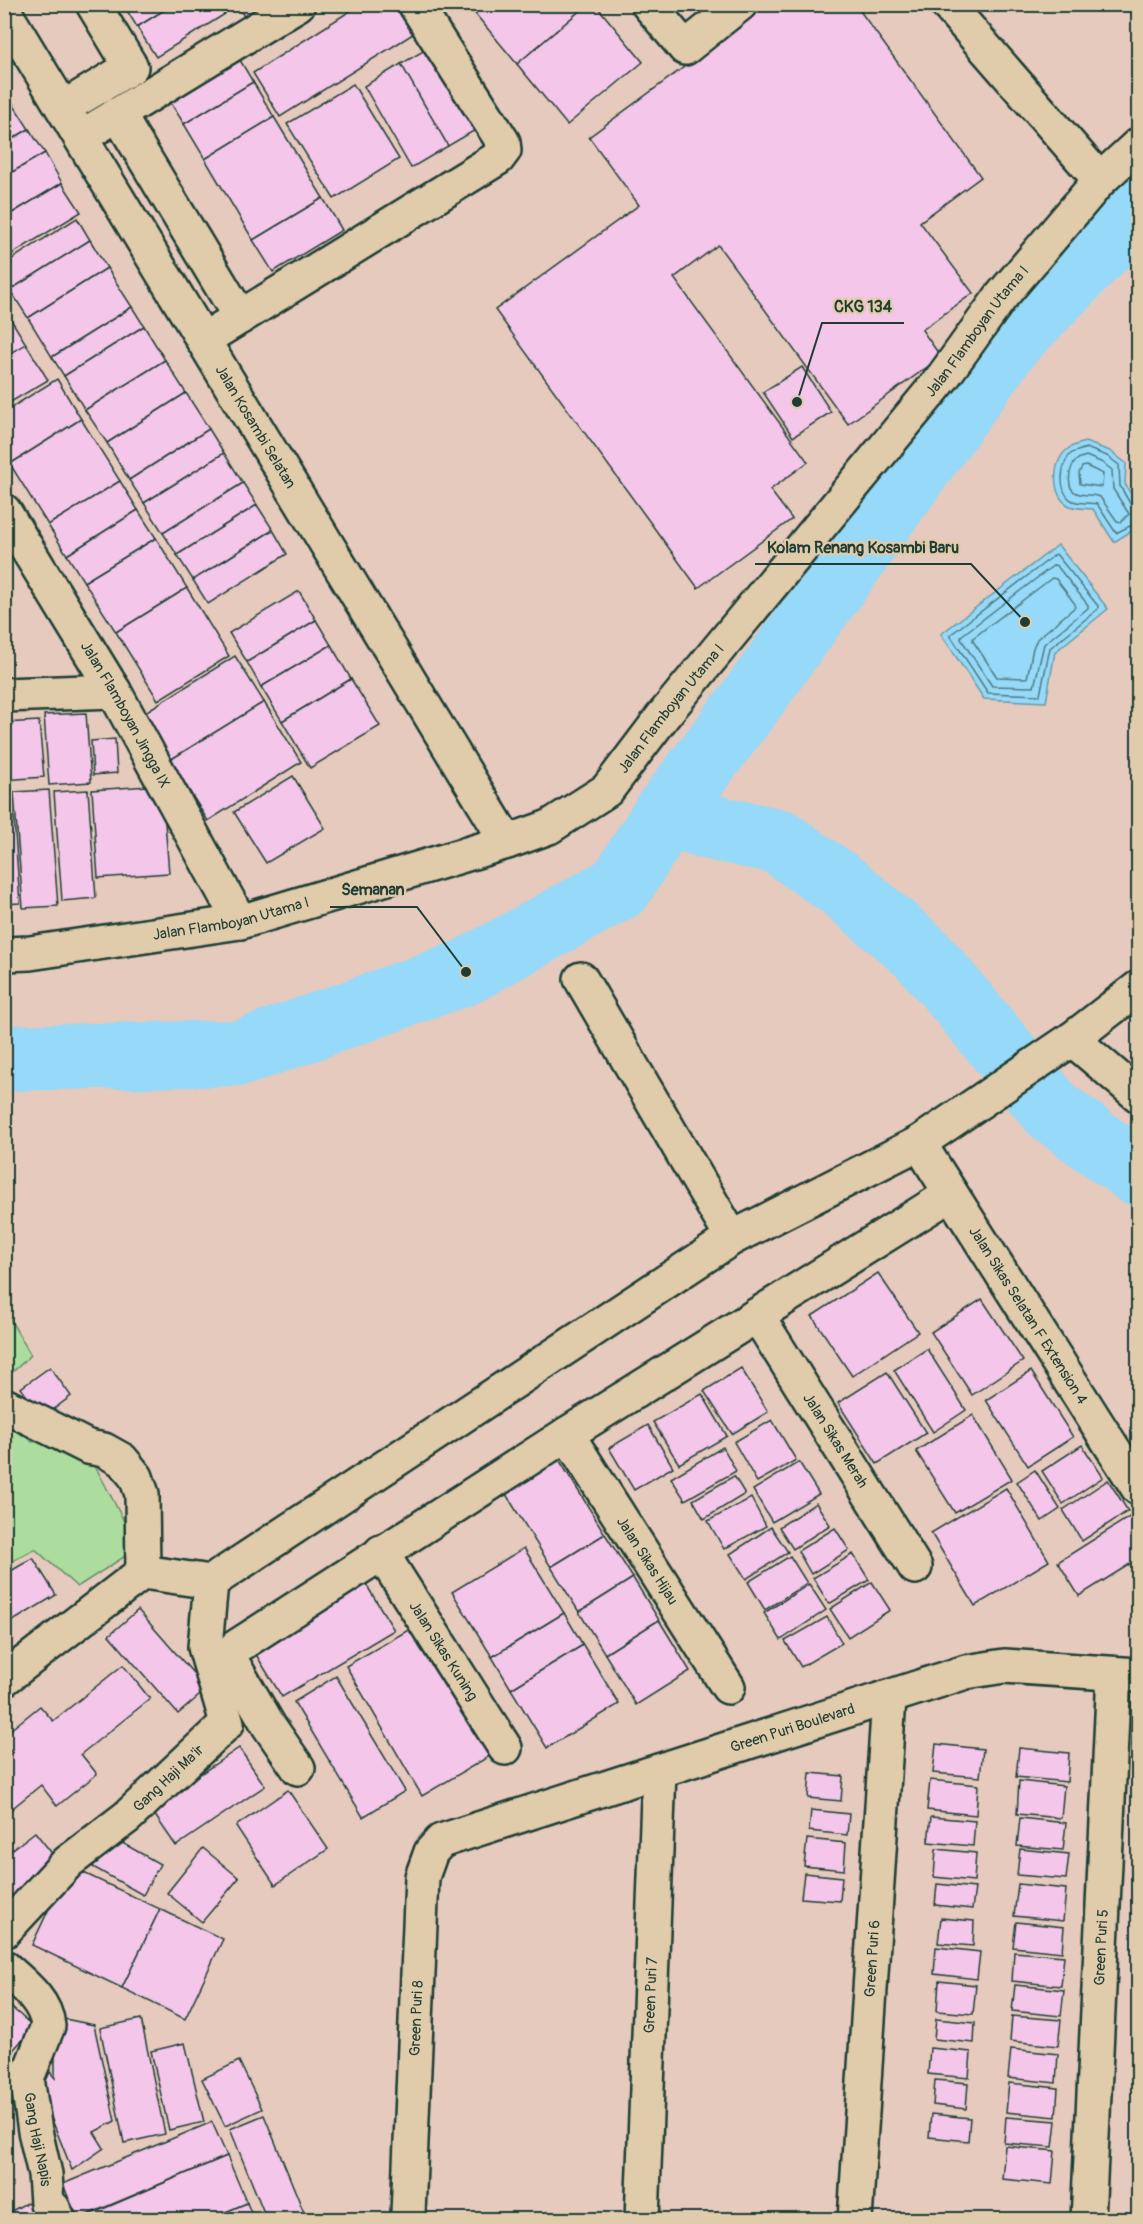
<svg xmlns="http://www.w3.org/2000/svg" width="1143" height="2224" viewBox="0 0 1143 2224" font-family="Pangolin,sans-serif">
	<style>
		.green { fill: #acdd9e; stroke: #668d69; stroke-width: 1.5 }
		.water { fill: #96d9f8; stroke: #669baa; stroke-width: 1.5 }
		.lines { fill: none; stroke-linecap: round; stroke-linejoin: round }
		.shore { stroke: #4f7b82; stroke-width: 1.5 }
		.river { stroke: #96d9f8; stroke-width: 66 }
		.building { fill: #f3c6ea; stroke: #1f3d34; stroke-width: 1.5 }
		.minor-casing { stroke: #1f3d34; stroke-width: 38 }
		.minor { stroke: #e0cbaa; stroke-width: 33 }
		.labels { text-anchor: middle; stroke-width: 4.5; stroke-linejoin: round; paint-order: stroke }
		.street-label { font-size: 15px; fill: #1f3d34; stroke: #e0cbaa }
		.leader { fill: none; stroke: #1f3d34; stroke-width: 2 }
		.callout-dot { fill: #1f3d34; stroke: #e0cbaa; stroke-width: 2 }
		.callout-label { font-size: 16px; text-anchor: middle; font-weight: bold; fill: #1f3d34; stroke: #e0cbaa; stroke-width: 4.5; stroke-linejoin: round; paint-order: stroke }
	</style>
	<rect width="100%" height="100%" fill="#e6cabd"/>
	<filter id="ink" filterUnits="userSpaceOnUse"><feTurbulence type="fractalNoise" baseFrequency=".0167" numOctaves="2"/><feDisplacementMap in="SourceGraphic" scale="12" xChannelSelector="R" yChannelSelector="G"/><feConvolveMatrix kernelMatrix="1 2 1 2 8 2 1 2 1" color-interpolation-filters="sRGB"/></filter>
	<g filter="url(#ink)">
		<g class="green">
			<polygon points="4,1309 31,1355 5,1379 4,1379"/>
			<polygon points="4,1412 32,1442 79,1435 138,1548 77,1587 35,1549 5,1565"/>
		</g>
		<g class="water">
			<path d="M1085,442L1110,451L1126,463L1125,484L1138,506V527L1114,542L1093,509C1087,508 1076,509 1070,506C1050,497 1052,460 1068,449C1072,445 1080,444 1085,442Z"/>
			<polygon points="1058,545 1108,609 1055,652 1046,702 984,699 941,634"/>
		</g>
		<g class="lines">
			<g class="shore">
				<path d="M1086,456L1103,463L1112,470L1113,489L1129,514L1121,522L1117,521L1100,497C1093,494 1084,496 1077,493C1065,489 1069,466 1077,460C1078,458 1084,457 1086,456Z"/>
				<polygon points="1086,466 1103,474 1102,487 1080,484 1079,473 1082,467"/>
				<path d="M1138,508L1131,505L1120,486L1119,465L1107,456L1086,448C1082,450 1076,451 1072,453C1060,462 1057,493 1073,501C1080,504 1090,502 1097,504L1116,533L1138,522"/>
				<polygon points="1056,554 1098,606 1098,609 1050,648 1040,695 988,693 950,635"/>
				<polygon points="1054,565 1057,566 1088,605 1088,608 1044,644 1034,687 992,686 961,639 961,636"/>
				<polygon points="1052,578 1056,579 1075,604 1075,607 1037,639 1033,648 1027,678 997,677 973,641 973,638"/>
			</g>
			<g class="river">
				<polyline points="1138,210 1009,342 748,705 666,813 714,828 778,841 845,888 923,955 1053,1111 1138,1173"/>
				<polyline points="4,1058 241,1053 466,972 620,887 666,813"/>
			</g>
		</g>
		<g class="building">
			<polygon points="123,4 174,4 137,27"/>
			<polygon points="174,4 219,4 225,14 156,57 137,27"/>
			<polygon points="236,4 280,4 249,24"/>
			<polygon points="361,4 405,4 421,29 280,117 253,73"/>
			<polygon points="467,4 588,4 517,64"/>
			<polygon points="588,4 595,4 643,62 567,125 517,64"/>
			<polygon points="770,4 855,4 981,177 920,222 973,293 922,330 941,357 848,424 718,245 674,278 808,462 770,490 792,519 698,588 495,310 639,205 589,137"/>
			<polygon points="430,47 477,129 448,146 401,64"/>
			<polygon points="234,50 253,82 184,124 164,92"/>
			<polygon points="401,64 448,146 411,168 364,86"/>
			<polygon points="253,82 274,117 205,159 184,124"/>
			<polygon points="353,84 399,159 334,199 287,124"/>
			<polygon points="4,90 29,129 4,144"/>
			<polygon points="274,117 323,198 253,240 205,159"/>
			<polygon points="29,129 45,153 4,177 4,144"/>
			<polygon points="45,153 62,183 4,218 4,177"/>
			<polygon points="62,183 81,212 4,259 4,218"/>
			<polygon points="323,198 342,230 273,272 253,240"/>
			<polygon points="77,218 90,240 10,290 4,281 4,264"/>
			<polygon points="90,240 107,268 28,318 10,290"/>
			<polygon points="107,268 132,307 52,357 28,318"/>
			<polygon points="132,307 144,326 64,376 52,357"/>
			<polygon points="4,308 26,344 4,357"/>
			<polygon points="144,326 165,360 85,410 64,376"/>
			<polygon points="26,344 48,380 4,406 4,357"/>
			<polygon points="165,360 186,393 107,443 85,410"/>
			<polygon points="802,367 831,412 793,437 763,392"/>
			<polygon points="57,379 81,419 10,464 4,455 4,412"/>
			<polygon points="186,393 209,429 129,480 107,443"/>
			<polygon points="81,419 120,481 48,525 10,464"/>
			<polygon points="209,429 224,453 144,503 129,480"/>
			<polygon points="224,453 243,483 163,533 144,503"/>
			<polygon points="120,481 138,510 67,555 48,525"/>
			<polygon points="243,483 257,505 177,555 163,533"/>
			<polygon points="257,505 273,530 193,580 177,555"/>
			<polygon points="138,510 156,538 84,582 67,555"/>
			<polygon points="273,530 287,554 208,604 193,580"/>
			<polygon points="156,538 187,588 116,632 84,582"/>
			<polygon points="187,588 229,656 158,700 116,632"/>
			<polygon points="299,591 316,620 247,662 229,633"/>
			<polygon points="316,620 331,645 261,687 247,662"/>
			<polygon points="331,645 351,679 282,721 261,687"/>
			<polygon points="235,656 264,702 170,760 142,714"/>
			<polygon points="351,679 380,726 310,768 282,721"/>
			<polygon points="264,702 301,762 208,821 170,760"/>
			<polygon points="86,713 91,782 49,785 44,715"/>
			<polygon points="39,721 44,777 4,780 4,723"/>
			<polygon points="115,739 117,773 93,775 91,741"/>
			<polygon points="293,776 325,828 266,863 234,812"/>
			<polygon points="162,785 169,873 98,878 92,790"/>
			<polygon points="49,790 58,906 23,908 14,792"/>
			<polygon points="88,790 96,898 62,901 54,792"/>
			<polygon points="12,792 20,903 4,904 4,793"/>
			<polygon points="878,1273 918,1332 852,1376 812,1316"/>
			<polygon points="982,1299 1023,1361 972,1395 931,1332"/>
			<polygon points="927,1349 966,1410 933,1432 894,1370"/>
			<polygon points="50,1367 71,1396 42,1418 21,1388"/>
			<polygon points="741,1368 768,1412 732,1434 704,1391"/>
			<polygon points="1031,1371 1073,1437 1028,1466 986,1400"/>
			<polygon points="887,1372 926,1433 877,1464 838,1403"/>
			<polygon points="702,1394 727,1436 679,1464 653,1422"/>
			<polygon points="973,1415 1012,1479 955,1513 916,1451"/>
			<polygon points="772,1420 796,1460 757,1482 734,1442"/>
			<polygon points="648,1425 673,1467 634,1490 609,1448"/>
			<polygon points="1082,1445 1103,1477 1063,1504 1042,1471"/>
			<polygon points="723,1447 736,1471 685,1500 671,1478"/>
			<polygon points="555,1453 605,1534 551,1567 501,1486"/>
			<polygon points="799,1462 819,1494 772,1522 753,1490"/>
			<polygon points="1035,1470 1060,1509 1042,1521 1017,1482"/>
			<polygon points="734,1476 745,1494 704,1519 693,1500"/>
			<polygon points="1108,1480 1128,1511 1082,1541 1063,1510"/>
			<polygon points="1006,1488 1049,1561 975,1606 931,1533"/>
			<polygon points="751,1498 766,1526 724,1549 708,1521"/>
			<polygon points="816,1503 830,1525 793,1549 779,1527"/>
			<polygon points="1134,1514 1138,1521 1138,1559 1079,1596 1058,1562"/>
			<polygon points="771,1527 788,1552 746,1579 730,1554"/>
			<polygon points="835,1528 849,1550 811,1574 798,1551"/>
			<polygon points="605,1534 633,1578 579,1612 551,1567"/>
			<polygon points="524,1548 564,1613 492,1657 452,1592"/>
			<polygon points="853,1554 869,1580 829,1604 813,1578"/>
			<polygon points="790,1556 807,1583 765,1610 748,1582"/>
			<polygon points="33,1558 56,1595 13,1621 4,1607 4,1575"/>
			<polygon points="633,1578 659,1620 605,1654 579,1612"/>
			<polygon points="364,1581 394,1630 282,1697 252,1648"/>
			<polygon points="872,1582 890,1610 848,1637 830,1609"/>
			<polygon points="809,1584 826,1610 781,1640 764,1613"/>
			<polygon points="138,1610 207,1689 178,1714 109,1635"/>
			<polygon points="564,1613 583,1645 511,1689 492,1657"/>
			<polygon points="827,1617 842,1643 801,1667 785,1641"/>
			<polygon points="659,1620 690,1671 636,1705 605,1654"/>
			<polygon points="417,1625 493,1754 422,1796 346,1666"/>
			<polygon points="583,1645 619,1704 547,1748 511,1689"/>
			<polygon points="123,1665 150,1699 81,1754 97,1774 57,1806 41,1785 4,1815 4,1759 12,1753 4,1743 4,1735 40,1706 53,1721"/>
			<polygon points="336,1676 405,1791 363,1817 294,1702"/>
			<polygon points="936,1744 983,1749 980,1777 933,1773"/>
			<polygon points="239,1748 265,1786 176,1846 150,1808"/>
			<polygon points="1019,1748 1069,1753 1067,1782 1016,1777"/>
			<polygon points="810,1773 843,1776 841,1801 808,1798"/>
			<polygon points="930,1780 978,1785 976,1815 927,1810"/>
			<polygon points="1019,1781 1064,1786 1061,1818 1017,1814"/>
			<polygon points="288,1790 328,1849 275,1885 236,1826"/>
			<polygon points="811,1810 849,1814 847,1835 809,1831"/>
			<polygon points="931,1817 975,1821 973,1846 928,1842"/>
			<polygon points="1020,1818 1066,1823 1063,1850 1017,1846"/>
			<polygon points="35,1832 58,1861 13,1897 4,1886 4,1856"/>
			<polygon points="110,1836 160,1864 143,1895 93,1867"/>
			<polygon points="807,1839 846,1843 844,1870 804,1866"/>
			<polygon points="203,1848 239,1878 202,1922 167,1893"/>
			<polygon points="936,1849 976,1853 974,1881 934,1877"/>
			<polygon points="1020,1849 1069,1854 1066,1879 1017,1875"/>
			<polygon points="69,1866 160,1909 122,1988 32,1945"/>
			<polygon points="804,1873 842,1877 840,1901 801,1898"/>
			<polygon points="937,1884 975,1888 972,1909 935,1905"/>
			<polygon points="1018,1884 1066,1889 1063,1921 1014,1916"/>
			<polygon points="160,1909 223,1939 185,2019 122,1988"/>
			<polygon points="941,1918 974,1921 973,1946 938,1943"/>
			<polygon points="1016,1922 1064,1927 1062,1952 1013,1947"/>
			<polygon points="936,1947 980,1952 977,1979 934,1974"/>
			<polygon points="1014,1952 1064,1956 1061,1986 1012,1981"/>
			<polygon points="939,1981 976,1985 973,2014 937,2011"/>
			<polygon points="1015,1985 1064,1990 1061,2016 1012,2011"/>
			<polygon points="4,2001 34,2027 4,2060"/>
			<polygon points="1012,2016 1061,2020 1058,2046 1010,2041"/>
			<polygon points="55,2017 94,2025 115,2121 94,2132 104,2148 72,2170 41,2092 50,2072 55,2078"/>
			<polygon points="141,2019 165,2134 124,2143 100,2028"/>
			<polygon points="936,2019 975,2023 974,2043 934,2039"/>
			<polygon points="185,2043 204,2122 169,2130 151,2051"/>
			<polygon points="930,2048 971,2052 969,2078 928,2074"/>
			<polygon points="1011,2049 1058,2054 1056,2083 1008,2078"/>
			<polygon points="239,2061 262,2109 225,2126 202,2079"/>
			<polygon points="935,2080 968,2083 966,2109 933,2105"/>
			<polygon points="1009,2083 1058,2088 1056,2117 1006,2112"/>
			<polygon points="931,2114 970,2118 968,2141 929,2137"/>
			<polygon points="264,2115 307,2220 267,2220 230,2129"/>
			<polygon points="1006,2117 1056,2121 1053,2147 1004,2143"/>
			<polygon points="212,2122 227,2156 77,2219 63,2184"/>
			<polygon points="1005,2146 1055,2151 1052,2184 1002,2179"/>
			<polygon points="227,2156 247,2203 207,2220 77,2220"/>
			<polygon points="1136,2186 1138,2186 1138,2218 1133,2217"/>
			<polygon points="28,2202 39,2220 4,2220 4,2215"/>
			<polygon points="247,2203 254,2220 207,2220"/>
		</g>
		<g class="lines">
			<defs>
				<g id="minor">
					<polyline points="648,4 685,48 740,4"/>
					<polyline points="947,4 1100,180"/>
					<path id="s1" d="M4,11L507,842"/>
					<polyline points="63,108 131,67 93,4"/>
					<polyline points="118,114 240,317"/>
					<polyline points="81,137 298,4"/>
					<polyline points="203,340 498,158 504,150 503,142 415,4"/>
					<path id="s2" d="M4,511L114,691L240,922"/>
					<polyline points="4,695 114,691"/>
					<path id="s3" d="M4,954L30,953L240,922L507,842L549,827L607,790L663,716L943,377L1000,298L1100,180L1138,145"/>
					<polyline points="581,979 732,1238"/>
					<polyline points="1072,1039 1138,1095"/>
					<path id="s4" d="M919,1143L1138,1488"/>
					<path id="s5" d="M757,1315L915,1567"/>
					<polyline points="4,1405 88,1447 104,1450 122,1460 136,1477 142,1494 143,1572"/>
					<path id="s6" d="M567,1434L728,1687"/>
					<path id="s7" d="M381,1552L505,1748"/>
					<polyline points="4,1679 143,1572 211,1582 732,1238 919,1143 1072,1039 1138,988"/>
					<polyline points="298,1768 269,1726 230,1659 230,1654 236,1647 567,1434 951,1194"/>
					<path id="s8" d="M4,1931L68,1862L127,1817L227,1723L205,1647L211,1582"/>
					<path id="s9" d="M4,1967C22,1983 46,2001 48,2026L27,2078L35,2131L45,2174L47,2203L53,2208L59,2220"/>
					<path id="s10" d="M408,2214L422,1877L431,1852L441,1841L966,1672L1004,1666L1138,1675"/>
					<path id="s11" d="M642,2220L659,1771"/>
					<path id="s12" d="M855,2220L889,1698"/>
					<path id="s13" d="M1088,2220L1114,1674"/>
				</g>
			</defs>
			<use href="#minor" class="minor-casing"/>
			<use href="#minor" class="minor"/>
		</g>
	</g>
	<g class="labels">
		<g class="street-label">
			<text dy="5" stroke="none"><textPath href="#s3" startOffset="1220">Jalan Flamboyan Utama I</textPath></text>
			<text dy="5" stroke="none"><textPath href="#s1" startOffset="486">Jalan Kosambi Selatan</textPath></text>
			<text dy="5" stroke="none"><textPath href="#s3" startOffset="734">Jalan Flamboyan Utama I</textPath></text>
			<text dy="5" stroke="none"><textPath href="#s2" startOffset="237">Jalan Flamboyan Jingga IX</textPath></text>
			<text dy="5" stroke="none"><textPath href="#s3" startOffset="230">Jalan Flamboyan Utama I</textPath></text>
			<text dy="5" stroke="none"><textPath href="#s4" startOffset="204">Jalan Sikas Selatan F Extension 4</textPath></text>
			<text dy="5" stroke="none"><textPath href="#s5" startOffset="148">Jalan Sikas Merah</textPath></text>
			<text dy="5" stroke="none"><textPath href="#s6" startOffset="150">Jalan Sikas Hijau</textPath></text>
			<text dy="5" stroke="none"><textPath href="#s7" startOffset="117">Jalan Sikas Kuning</textPath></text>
			<text dy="5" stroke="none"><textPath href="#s10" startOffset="748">Green Puri Boulevard</textPath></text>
			<text dy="5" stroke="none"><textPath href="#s8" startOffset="225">Gang Haji Ma'ir</textPath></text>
			<text dy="5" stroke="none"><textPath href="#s13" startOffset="273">Green Puri 5</textPath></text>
			<text dy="5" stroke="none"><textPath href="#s12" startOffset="262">Green Puri 6</textPath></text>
			<text dy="5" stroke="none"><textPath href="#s11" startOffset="225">Green Puri 7</textPath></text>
			<text dy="5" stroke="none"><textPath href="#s10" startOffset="196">Green Puri 8</textPath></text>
			<text dy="5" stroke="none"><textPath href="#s9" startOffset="194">Gang Haji Napis</textPath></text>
		</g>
	</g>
	<path class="leader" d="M797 402L822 323H904M1025 622L971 564H755M466 972L417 907H330"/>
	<g class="callout-dot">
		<circle cx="797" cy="402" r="6"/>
		<circle cx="1025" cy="622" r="6"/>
		<circle cx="466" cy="972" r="6"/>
	</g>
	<g class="callout-label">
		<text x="863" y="312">CKG 134</text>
		<text x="863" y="553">Kolam Renang Kosambi Baru</text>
		<text x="373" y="895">Semanan</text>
	</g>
	<rect width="1143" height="2224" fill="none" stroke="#e0cbaa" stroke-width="24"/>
	<rect x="12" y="12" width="1119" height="2200" fill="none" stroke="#1f3d34" stroke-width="2" filter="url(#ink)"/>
</svg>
